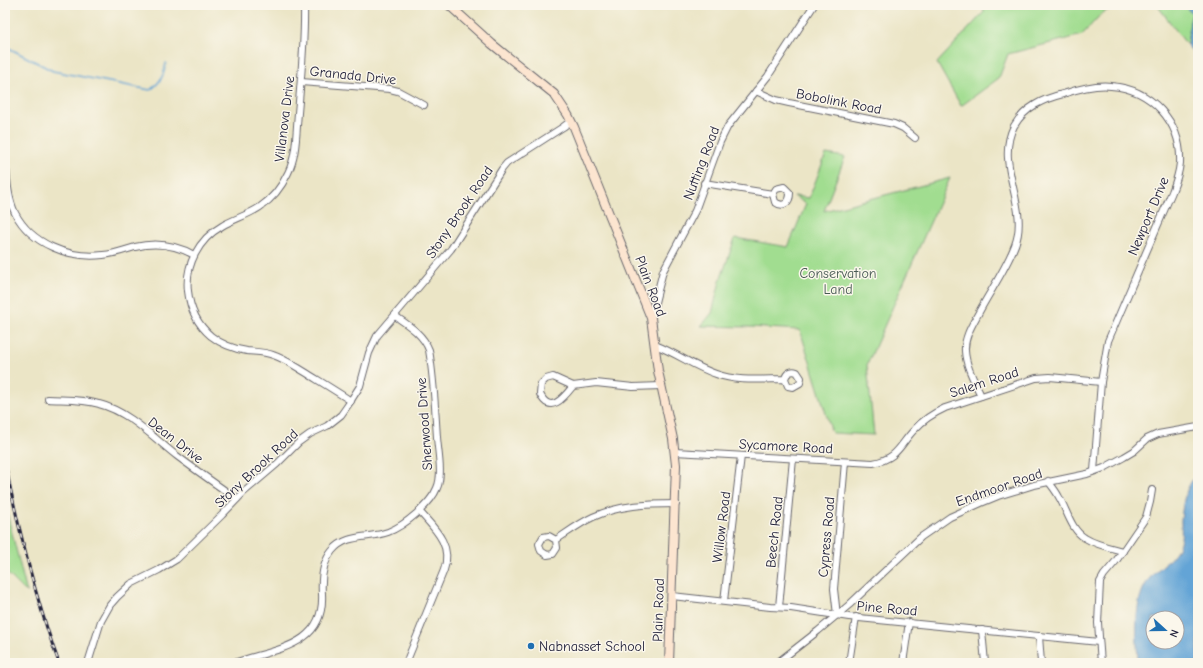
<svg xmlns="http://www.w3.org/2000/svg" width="1203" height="668" viewBox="0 0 1203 668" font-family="'Comic Neue',sans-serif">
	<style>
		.green { fill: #a1dd90; stroke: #628066 }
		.water { fill: #63a4d6; stroke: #426388; fill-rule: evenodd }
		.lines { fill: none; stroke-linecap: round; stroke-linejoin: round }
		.stream { stroke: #63a4d6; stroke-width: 1.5 }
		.minor-casing { stroke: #68666c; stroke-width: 8 }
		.secondary-casing { stroke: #68666c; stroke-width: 10 }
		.minor { stroke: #fff; stroke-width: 6 }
		.secondary { stroke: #fce5d0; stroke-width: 8 }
		.rail-casing { stroke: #22223b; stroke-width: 3 }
		.rail { stroke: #fbf7ec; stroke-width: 1.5; stroke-dasharray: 4.5; stroke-linecap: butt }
		.poi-dot { fill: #1f6fb2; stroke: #fbf7ec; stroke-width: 1.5 }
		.labels { text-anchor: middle; stroke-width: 3; stroke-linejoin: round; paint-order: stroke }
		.street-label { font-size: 14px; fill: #22223b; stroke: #fbf7ec }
		.park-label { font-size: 14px; fill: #485a54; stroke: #fbf7ec }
		.poi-label { font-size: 14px; fill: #22223b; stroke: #fbf7ec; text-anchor: start }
	</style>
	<rect width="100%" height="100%" fill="#fbf7ec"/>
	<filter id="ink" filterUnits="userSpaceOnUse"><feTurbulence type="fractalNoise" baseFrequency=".025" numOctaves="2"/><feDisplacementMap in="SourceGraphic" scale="8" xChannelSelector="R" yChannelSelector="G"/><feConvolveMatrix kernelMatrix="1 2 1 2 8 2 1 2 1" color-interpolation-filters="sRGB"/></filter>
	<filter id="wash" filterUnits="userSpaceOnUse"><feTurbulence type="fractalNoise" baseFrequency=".012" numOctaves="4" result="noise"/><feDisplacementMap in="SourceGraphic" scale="16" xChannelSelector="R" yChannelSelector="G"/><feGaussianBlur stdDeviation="0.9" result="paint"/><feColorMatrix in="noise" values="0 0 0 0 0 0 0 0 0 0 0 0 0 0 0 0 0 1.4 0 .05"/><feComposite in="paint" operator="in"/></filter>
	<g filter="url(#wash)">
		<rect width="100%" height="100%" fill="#ebe5c6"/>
		<g class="green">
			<polygon points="983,5 1119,5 1102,13 1082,35 1008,54 999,78 961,106 937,63 984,12"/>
			<polygon points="1157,5 1183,5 1192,13 1190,22 1187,45"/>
			<polygon points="826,154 845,157 824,211 950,178 867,365 874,435 832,433 800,330 749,327 701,326 712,313 720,281 735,238 788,247 806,204 794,196 809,198"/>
			<polygon points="5,505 27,593 5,571"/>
		</g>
		<g class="water">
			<polygon points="1183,5 1198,6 1198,58 1187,45 1190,22 1192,13"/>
			<path d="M1198,472V663H1138C1137,637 1132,602 1149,579C1160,565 1177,559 1181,539C1182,533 1181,526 1181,521C1183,499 1185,489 1198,472ZM1153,618H1177V642H1153Z"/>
		</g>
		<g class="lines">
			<path class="stream" d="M5,46L53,71L150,90C160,83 164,76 166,63"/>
		</g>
	</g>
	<g filter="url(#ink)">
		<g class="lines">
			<defs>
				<g id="minor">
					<path d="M304,5C305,41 301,77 298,113C296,133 297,155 288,173C282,186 272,199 260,207C248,215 234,219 222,226C199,239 185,265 188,291C190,309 198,325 211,336C221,344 234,349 247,351C256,352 265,352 273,355C285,359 295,366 305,372C321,382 336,391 351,401"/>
					<polyline points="301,82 390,89 398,91 424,105"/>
					<polyline points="756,91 776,100 789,103 894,124 903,128 915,138"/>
					<path d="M5,159C7,176 7,196 15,213C31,244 69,259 103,255C114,254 125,250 135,247C156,242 176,245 194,255"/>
					<path d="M704,183L773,194L775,202C783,208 790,203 790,193L784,187L776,189L773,194"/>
					<polyline points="651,318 663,271 695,211 720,142 728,126 768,76 814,5"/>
					<path d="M655,345C676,353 695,367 716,374C737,382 763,379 785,379L788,386L793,387L800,383L801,378L797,372C791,370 786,373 785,379"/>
					<path d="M573,386C565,396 550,416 540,394L541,384L546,379L553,377L573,386L596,383L633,387L661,386"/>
					<path d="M981,396C975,382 966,367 965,351C964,338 972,325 978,314C990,291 1006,269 1015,245C1030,206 994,165 1014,126C1025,107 1043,99 1063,94C1078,89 1095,84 1111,86C1151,89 1182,122 1180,163C1179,173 1176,182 1172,192L1108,341L1101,382L1094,471"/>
					<path d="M48,399C65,400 83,399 99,404C128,411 154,438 177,456C197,471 217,485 237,499"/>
					<path d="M675,452L873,463C899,458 899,445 915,429C923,420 934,413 945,408L1036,378L1050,377L1101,382"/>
					<path d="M1048,481C1052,486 1056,491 1059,497C1067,510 1071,530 1085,538C1096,545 1111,548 1123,551"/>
					<path d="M556,540L557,548L553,554L547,555L541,551L539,544L543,537L549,536L556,540C568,532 580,523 593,517C619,505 647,504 676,504"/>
					<polyline points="672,596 770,607 791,608 849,617 1099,642"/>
					<polyline points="724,601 741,456"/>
					<polyline points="779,607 793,459"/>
					<polyline points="837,615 834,589 845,462"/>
					<polyline points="982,630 985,663"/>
					<polyline points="1039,636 1041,663"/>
					<polyline points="88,663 101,621 110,605 117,597 131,584 159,570 177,559 222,515 244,492 277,464 299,442 310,434 327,426 341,415 348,405 360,386 369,353 377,336 451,249 502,169 507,163 563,127 571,121"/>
					<path d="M234,663C272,649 325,648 322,594C321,579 322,563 332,551C347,533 369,539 388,532C404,526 431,504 437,488C443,475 438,452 437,437C435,408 434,379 429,350C423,334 408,325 395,316"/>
					<path d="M406,663L444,570C453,545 435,529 419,511"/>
					<polyline points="777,663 818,631 849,605 921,537 950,517 981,503 998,496 1034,485 1087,474 1104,468 1124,457 1134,451 1147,439 1158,434 1198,427"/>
					<polyline points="849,663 856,617"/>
					<polyline points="903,663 909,622"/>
					<polyline points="1101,663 1098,623 1100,582 1104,575 1116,561 1146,517 1150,502 1152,490"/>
				</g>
				<polyline id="secondary" points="449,5 492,44 554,94 568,115 574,127 651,318 658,371 673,439 676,465 669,663"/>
			</defs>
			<use href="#minor" class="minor-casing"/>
			<use href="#secondary" class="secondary-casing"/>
			<use href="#minor" class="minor"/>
			<use href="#secondary" class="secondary"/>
			<defs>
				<path id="rail" d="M5,463C19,531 35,598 59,663"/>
			</defs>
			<use href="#rail" class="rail-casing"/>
			<use href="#rail" class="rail"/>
		</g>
	</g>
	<circle class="poi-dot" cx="531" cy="646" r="4"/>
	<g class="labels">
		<g class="street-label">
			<text transform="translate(353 75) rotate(6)" y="5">Granada Drive</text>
			<text transform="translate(839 101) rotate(11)" y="5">Bobolink Road</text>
			<text transform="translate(284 119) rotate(-83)" y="5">Villanova Drive</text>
			<text transform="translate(701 163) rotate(-69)" y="5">Nutting Road</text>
			<text transform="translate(459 212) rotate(-56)" y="5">Stony Brook Road</text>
			<text transform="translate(1148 216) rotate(-67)" y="5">Newport Drive</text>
			<text transform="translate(651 286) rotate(69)" y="5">Plain Road</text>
			<text transform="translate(984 382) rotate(-18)" y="5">Salem Road</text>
			<text transform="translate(424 424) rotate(-94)" y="5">Sherwood Drive</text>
			<text transform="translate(176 440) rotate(38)" y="5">Dean Drive</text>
			<text transform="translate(786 446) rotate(3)" y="5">Sycamore Road</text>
			<text transform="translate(256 468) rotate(-43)" y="5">Stony Brook Road</text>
			<text transform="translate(999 487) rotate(-19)" y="5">Endmoor Road</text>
			<text transform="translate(721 527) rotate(-83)" y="5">Willow Road</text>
			<text transform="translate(774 532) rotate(-84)" y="5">Beech Road</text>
			<text transform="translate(826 537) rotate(-85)" y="5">Cypress Road</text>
			<text transform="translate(887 608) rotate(5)" y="5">Pine Road</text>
			<text transform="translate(658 610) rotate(-88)" y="5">Plain Road</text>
		</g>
		<g class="park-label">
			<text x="838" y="278">Conservation<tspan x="838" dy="16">Land</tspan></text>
		</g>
		<g class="poi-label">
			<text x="539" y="651">Nabnasset School</text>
		</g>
	</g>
	<rect width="1203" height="668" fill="none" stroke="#fbf7ec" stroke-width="20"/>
	<g transform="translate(1165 630) rotate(111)"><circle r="19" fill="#fbf7ec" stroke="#a4a2a5"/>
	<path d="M0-3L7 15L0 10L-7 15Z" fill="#1f6fb2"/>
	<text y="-6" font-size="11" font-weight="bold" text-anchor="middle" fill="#22223b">N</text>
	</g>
</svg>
